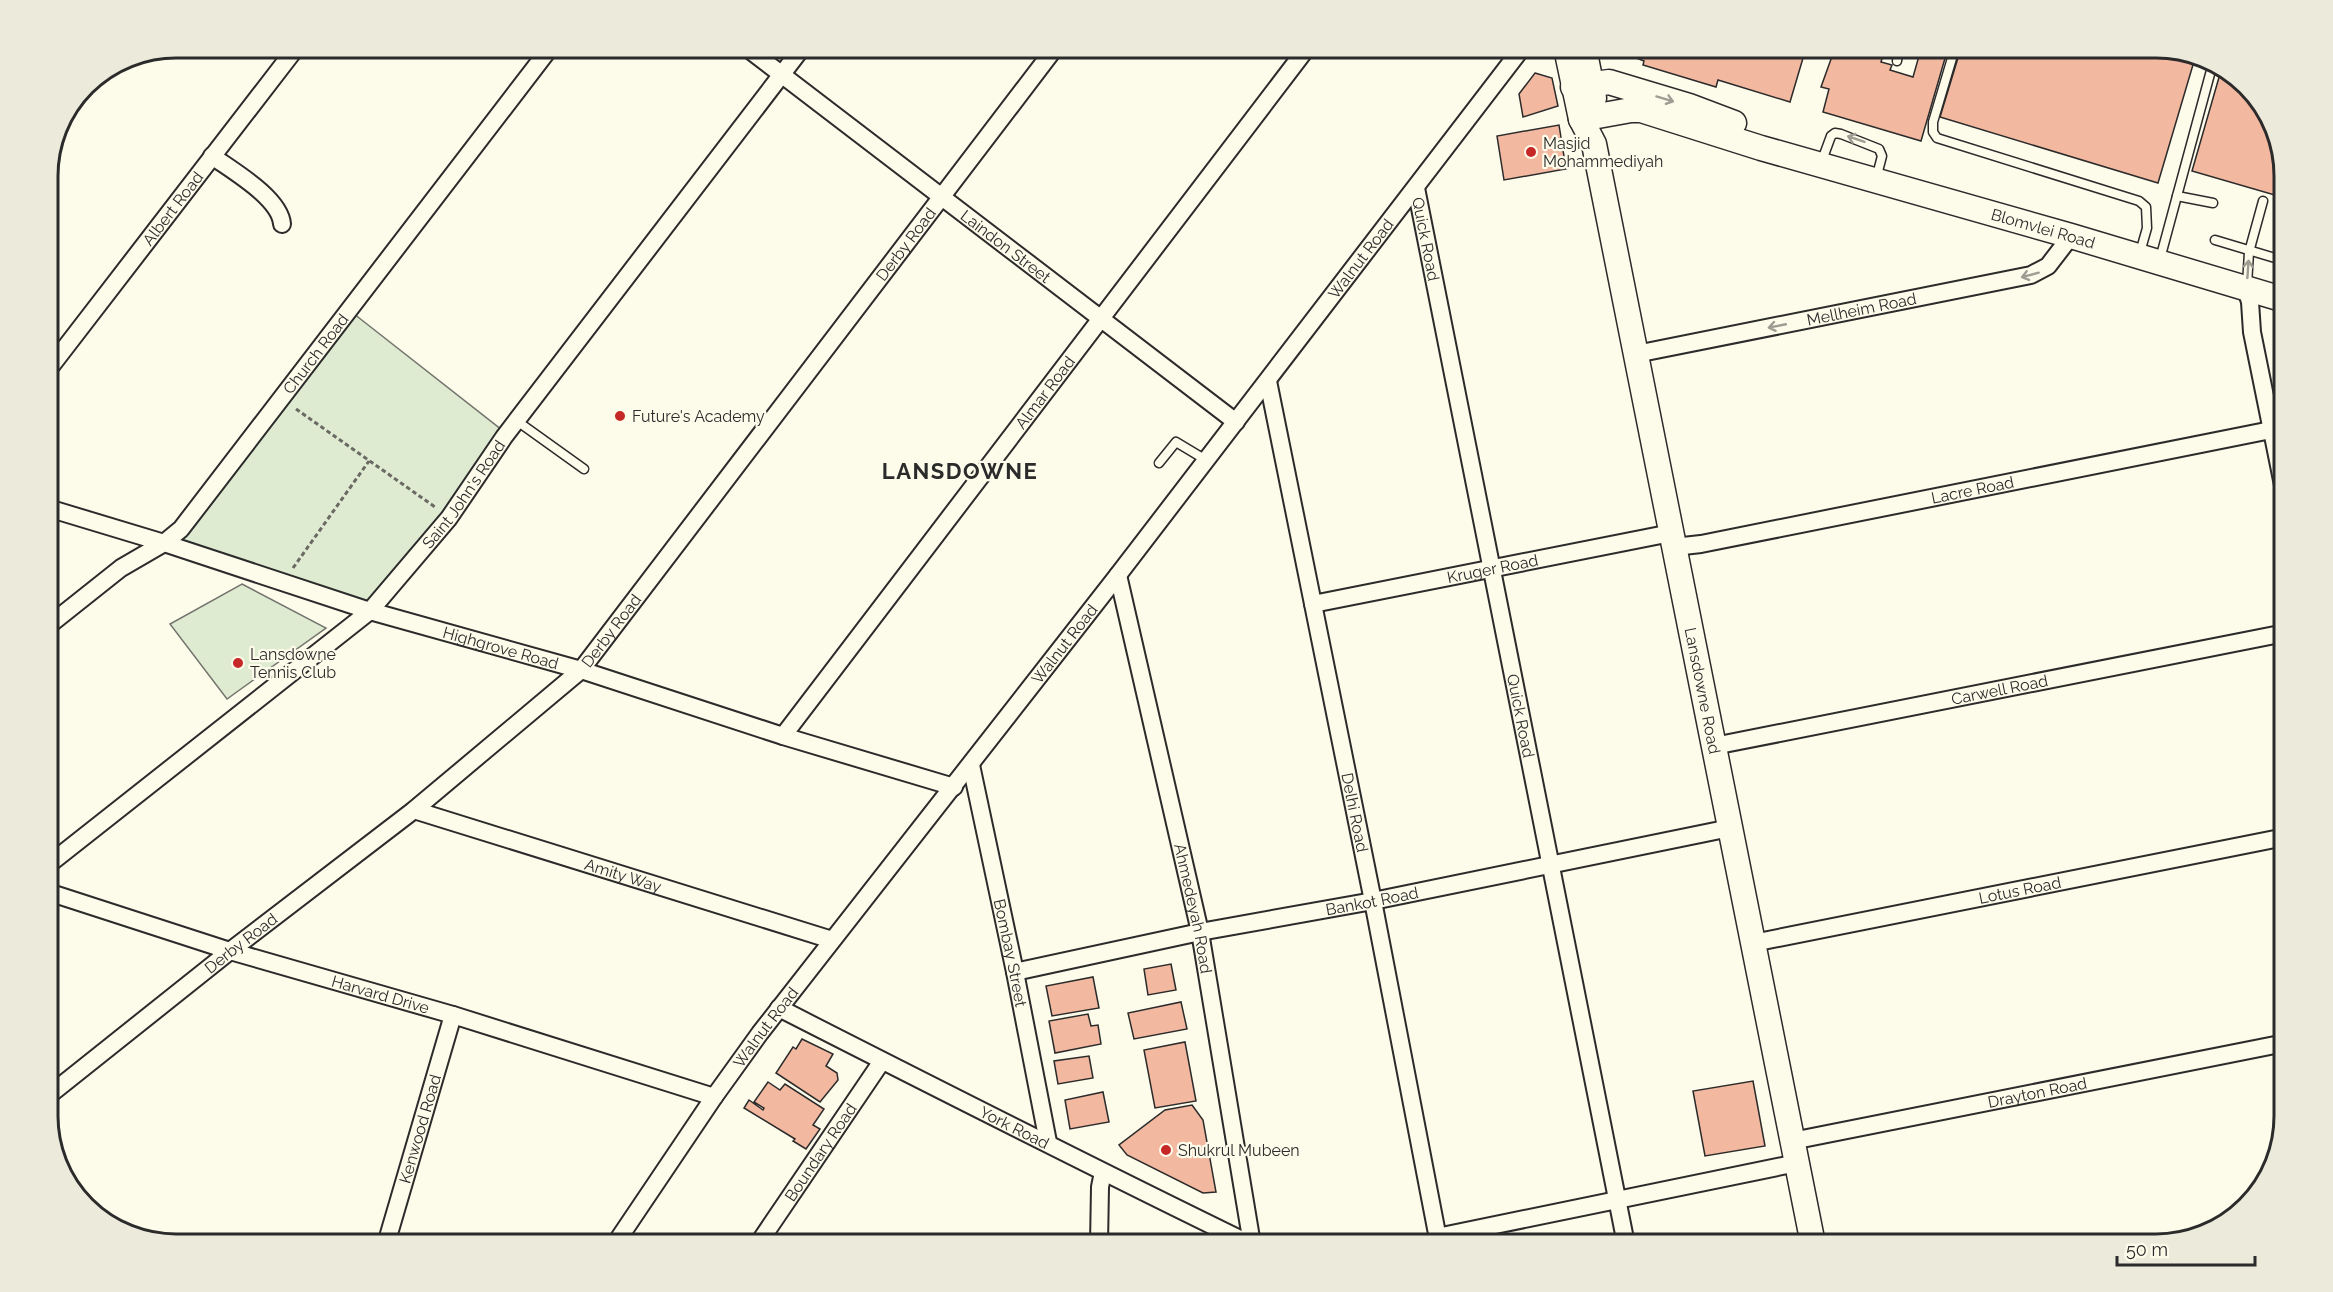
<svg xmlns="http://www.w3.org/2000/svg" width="2333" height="1292" viewBox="0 0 2333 1292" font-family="Raleway,sans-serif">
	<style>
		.green { fill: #deebd1; stroke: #74746e; stroke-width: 1.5 }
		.building { fill: #f2b8a0; stroke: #2b2b2b; stroke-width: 1.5 }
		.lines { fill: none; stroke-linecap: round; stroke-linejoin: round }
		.lane-casing { stroke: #2b2b2b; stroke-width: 11 }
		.street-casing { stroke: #2b2b2b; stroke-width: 20 }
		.secondary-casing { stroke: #2b2b2b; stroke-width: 27 }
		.path { stroke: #6a6964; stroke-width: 3; stroke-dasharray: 4.5 3; stroke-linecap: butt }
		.lane { stroke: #fdfbea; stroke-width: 8 }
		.street { stroke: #fdfbea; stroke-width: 16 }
		.secondary { stroke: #fdfbea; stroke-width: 24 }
		.oneway { stroke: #9e9d94 }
		.poi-dot { fill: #c62828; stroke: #fdfbea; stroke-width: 2 }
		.labels { text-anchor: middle; stroke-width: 4.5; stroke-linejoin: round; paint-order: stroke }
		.poi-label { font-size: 16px; fill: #2b2b2b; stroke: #fdfbea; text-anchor: start }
		.street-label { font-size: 16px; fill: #2b2b2b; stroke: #fdfbea }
		.district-label { font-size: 22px; font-weight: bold; letter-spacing: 1.5px; fill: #2b2b2b; stroke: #fdfbea }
		.rim { fill: none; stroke: #2b2b2b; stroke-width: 3 }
	</style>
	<rect width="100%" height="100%" fill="#fdfbea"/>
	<g class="green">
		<polygon points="349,310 511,437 376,613 164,543"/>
		<polygon points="242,584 326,628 227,699 170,624"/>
	</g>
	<g class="building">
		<polygon points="1626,48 1806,48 1790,102 1718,80 1716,87 1643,65 1644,61 1634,57"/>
		<polygon points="1835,48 1885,48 1881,62 1892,65 1890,70 1913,77 1919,56 1911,53 1912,48 1948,48 1921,141 1823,112 1829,89 1821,87"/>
		<polygon points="1961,48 2157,48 2195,58 2158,183 1940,117"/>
		<polygon points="2222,67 2268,112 2285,168 2285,198 2192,171"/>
		<polygon points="1535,73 1552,78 1558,106 1523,117 1519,94"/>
		<polygon points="1559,125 1566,169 1504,180 1497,136"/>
		<polygon points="2284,206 2285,206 2285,241 2274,238"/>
		<polygon points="1171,964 1176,990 1148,995 1144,969"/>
		<polygon points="1093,977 1099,1008 1052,1016 1046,986"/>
		<polygon points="1181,1002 1187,1029 1134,1039 1128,1013"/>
		<polygon points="1088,1014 1091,1026 1098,1025 1101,1044 1055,1053 1049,1021"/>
		<polygon points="802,1039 833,1054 826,1066 837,1073 838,1080 820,1102 776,1073 793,1047 796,1049"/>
		<polygon points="1185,1042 1196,1101 1155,1108 1144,1050"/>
		<polygon points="1089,1056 1093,1078 1058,1084 1054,1061"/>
		<polygon points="1753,1081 1765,1146 1705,1156 1693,1091"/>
		<polygon points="768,1082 780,1090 785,1084 824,1109 813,1125 820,1129 806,1149 793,1141 795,1139 744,1108 749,1100 763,1110 764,1108 754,1102"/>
		<polygon points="1103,1092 1109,1122 1070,1129 1065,1100"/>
		<polygon points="1192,1105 1203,1120 1216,1192 1203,1193 1127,1155 1119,1145 1165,1110"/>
	</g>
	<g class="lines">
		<defs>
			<g id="lane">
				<polyline points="1955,48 1933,122 1933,132 1937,138 2139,201 2146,207 2147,228 2139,256"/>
				<polyline points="1897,61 1899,48"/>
				<polyline points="1821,163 1831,136 1835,133 1841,134 1879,149 1882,156 1876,179"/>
				<polyline points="2177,196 2213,63"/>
				<polyline points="2215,240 2285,261"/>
				<polyline points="2160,259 2177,196 2213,203"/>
				<polyline points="2247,285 2249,252 2263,201"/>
				<polyline points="517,421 584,469"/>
				<polyline points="1159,463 1176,442 1206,460"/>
			</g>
			<g id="street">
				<path id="s1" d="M747,48L1236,422"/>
				<path d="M212,156C233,171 280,198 282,224"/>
				<path id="s2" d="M1416,188L1626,1244"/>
				<polyline points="2246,289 2250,302 2252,332 2285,495"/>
				<path id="s3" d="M1636,354L2031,275L2048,266L2071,236"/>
				<path id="s4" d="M48,370L296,48"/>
				<path id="s5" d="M1268,381L1373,901L1439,1244"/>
				<path id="s6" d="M48,508L164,543L370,611L581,670L783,736L954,787"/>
				<path id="s7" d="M1674,547L1701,544L2271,430"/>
				<path id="s8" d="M1118,575L1200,932L1252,1244"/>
				<path id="s9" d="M1313,604L1671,533"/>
				<path id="s10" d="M48,626L121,568L164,543L181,529L550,48"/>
				<path id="s11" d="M783,736L1307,48"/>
				<path id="s12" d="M1714,746L2285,633"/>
				<path id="s13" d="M971,765L1015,972L1048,1142"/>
				<path id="s14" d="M414,810L832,940"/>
				<path id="s15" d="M48,865L370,611L449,518L504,437L802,48"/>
				<path id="s16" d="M48,892L230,951L453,1015L714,1097"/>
				<path id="s17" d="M1753,943L2285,837"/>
				<path id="s18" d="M1015,972L1200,932L1373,901L1730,828"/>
				<path id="s19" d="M779,1008C936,1088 1092,1167 1250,1244"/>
				<path id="s20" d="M48,1096L230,951L414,810L581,670L1055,48"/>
				<path id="s21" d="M1792,1141L2285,1043"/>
				<polyline points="1437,1237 1797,1163"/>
				<path id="s22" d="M386,1244L453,1015"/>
				<path id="s23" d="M615,1244L714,1097L760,1033L1118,575L1522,48"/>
				<path id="s24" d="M758,1244L882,1061"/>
				<polyline points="1099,1244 1100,1187 1103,1172"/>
			</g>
			<g id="secondary">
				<path id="s25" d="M1566,48L1581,119L1594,144L1813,1244"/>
				<polyline points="1584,48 1594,98"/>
				<polyline points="1573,87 1609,82 1689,106 1734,123"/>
				<path id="s26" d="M1581,119L1631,110H1641L1761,148L2071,236L2285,300"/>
			</g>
		</defs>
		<use href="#lane" class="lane-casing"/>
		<use href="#street" class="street-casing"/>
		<use href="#secondary" class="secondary-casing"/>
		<g class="path">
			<polyline points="296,409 435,507"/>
			<polyline points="293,568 369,461"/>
		</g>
		<use href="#lane" class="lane"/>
		<use href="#street" class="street"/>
		<use href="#secondary" class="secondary"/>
	</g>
	<defs><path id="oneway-shaft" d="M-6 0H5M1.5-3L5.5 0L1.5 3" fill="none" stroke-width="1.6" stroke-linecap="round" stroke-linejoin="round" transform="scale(1.5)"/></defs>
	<g class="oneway">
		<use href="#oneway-shaft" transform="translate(1665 99) rotate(17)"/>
		<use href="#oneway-shaft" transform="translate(1856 139) rotate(-161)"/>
		<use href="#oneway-shaft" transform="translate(2248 269) rotate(-86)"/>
		<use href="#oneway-shaft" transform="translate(2030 275) rotate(165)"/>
		<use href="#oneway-shaft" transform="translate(1777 326) rotate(169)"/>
	</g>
	<g class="poi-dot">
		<circle cx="1531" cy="152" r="6"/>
		<circle cx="620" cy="416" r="6"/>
		<circle cx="238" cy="663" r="6"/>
		<circle cx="1166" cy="1150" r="6"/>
	</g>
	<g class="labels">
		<g class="poi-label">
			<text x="1543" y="149">Masjid<tspan x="1543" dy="18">Mohammediyah</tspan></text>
			<text x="632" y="422">Future's Academy</text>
			<text x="250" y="660">Lansdowne<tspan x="250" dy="18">Tennis Club</tspan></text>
			<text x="1178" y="1156">Shukrul Mubeen</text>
		</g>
		<g class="street-label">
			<text dy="6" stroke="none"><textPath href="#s4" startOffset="204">Albert Road</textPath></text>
			<text dy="6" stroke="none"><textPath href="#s26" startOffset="480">Blomvlei Road</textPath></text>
			<text dy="6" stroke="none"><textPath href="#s2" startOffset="52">Quick Road</textPath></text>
			<text dy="6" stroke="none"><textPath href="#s20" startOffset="1218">Derby Road</textPath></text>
			<text dy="6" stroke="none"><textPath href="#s1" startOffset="326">Laindon Street</textPath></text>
			<text dy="6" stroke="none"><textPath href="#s23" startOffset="1236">Walnut Road</textPath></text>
			<text dy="6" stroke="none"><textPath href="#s3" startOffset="230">Mellheim Road</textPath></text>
			<text dy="6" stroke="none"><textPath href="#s10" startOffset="386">Church Road</textPath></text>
			<text dy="6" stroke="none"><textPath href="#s11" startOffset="432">Almar Road</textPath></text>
			<text dy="6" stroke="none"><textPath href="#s7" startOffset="304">Lacre Road</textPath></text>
			<text dy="6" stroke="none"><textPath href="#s15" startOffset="560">Saint John's Road</textPath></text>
			<text dy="6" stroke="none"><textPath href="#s9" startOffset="183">Kruger Road</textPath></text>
			<text dy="6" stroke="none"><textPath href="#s20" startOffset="732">Derby Road</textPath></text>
			<text dy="6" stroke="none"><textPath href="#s23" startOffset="750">Walnut Road</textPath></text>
			<text dy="6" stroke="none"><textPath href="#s6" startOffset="474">Highgrove Road</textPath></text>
			<text dy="6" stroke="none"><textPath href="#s12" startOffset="291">Carwell Road</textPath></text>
			<text dy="6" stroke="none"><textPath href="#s25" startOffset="658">Lansdowne Road</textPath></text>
			<text dy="6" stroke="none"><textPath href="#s2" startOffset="538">Quick Road</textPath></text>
			<text dy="6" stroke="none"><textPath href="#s5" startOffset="440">Delhi Road</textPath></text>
			<text dy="6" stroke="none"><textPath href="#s14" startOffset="219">Amity Way</textPath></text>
			<text dy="6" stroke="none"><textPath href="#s17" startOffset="272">Lotus Road</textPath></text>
			<text dy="6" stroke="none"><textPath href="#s18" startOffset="364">Bankot Road</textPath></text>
			<text dy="6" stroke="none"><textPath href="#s8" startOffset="342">Ahmedeyah Road</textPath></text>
			<text dy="6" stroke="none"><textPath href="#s20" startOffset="246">Derby Road</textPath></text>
			<text dy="6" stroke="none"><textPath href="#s13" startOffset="192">Bombay Street</textPath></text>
			<text dy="6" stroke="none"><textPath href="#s16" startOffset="348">Harvard Drive</textPath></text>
			<text dy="6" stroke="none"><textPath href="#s23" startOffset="264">Walnut Road</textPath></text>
			<text dy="6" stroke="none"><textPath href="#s21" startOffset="250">Drayton Road</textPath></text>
			<text dy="6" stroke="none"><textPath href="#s19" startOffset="264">York Road</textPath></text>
			<text dy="6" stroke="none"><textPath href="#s22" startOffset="120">Kenwood Road</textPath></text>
			<text dy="6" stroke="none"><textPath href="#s24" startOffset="111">Boundary Road</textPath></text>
		</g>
		<g class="district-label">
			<text x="960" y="479">LANSDOWNE</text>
		</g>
	</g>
	<path d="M0 0H2333V1292H0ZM176 58H2156A118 118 0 0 1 2274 176V1116A118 118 0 0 1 2156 1234H176A118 118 0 0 1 58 1116V176A118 118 0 0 1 176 58Z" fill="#eceadb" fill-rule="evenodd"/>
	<path class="rim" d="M176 58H2156A118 118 0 0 1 2274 176V1116A118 118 0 0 1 2156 1234H176A118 118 0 0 1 58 1116V176A118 118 0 0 1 176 58Z"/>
	<path d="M2117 1256v9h138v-9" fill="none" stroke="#2b2b2b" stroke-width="3"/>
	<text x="2126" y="1256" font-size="18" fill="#2b2b2b" stroke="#fdfbea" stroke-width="4.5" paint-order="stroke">50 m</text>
</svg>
